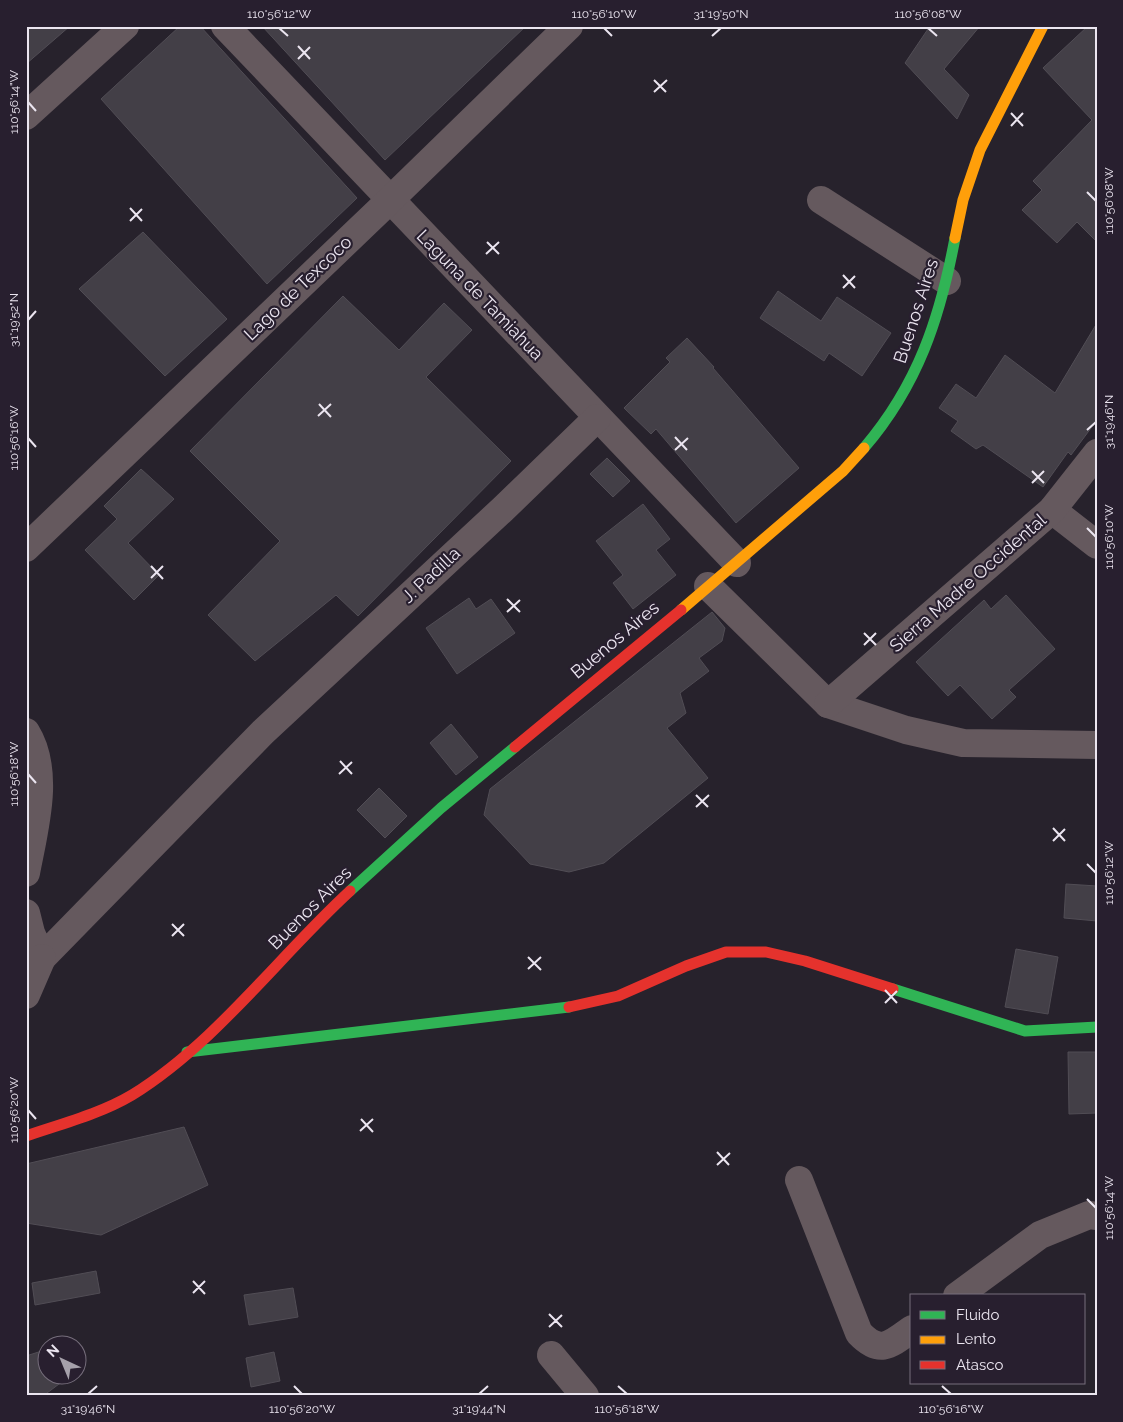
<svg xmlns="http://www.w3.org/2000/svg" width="1123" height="1422" viewBox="0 0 1123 1422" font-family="Raleway,sans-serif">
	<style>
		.building { fill: #433f47; stroke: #514d55 }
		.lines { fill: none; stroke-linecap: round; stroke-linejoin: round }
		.street { stroke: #65595e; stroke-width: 28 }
		.fast { stroke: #30b455; stroke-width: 11 }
		.slow { stroke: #ff9f0a; stroke-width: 11 }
		.jam { stroke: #e5322d; stroke-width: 11 }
		.ticks { fill: none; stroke: #ebe5f0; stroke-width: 2 }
		.labels { text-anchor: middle; stroke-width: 4.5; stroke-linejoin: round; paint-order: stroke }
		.street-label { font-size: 18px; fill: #ebe5f0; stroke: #281f2f }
		.neatline { fill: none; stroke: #ebe5f0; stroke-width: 2 }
		.ticks-label { font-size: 12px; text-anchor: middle; fill: #ebe5f0 }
	</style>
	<rect width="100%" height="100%" fill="#27222c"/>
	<g class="building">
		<polygon points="26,26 70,26 26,64"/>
		<polygon points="180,26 200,26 357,198 267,284 101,99"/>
		<polygon points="262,26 526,26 385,160"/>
		<polygon points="930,26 980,26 944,69 969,95 957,119 905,63"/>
		<polygon points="1088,26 1097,26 1097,242 1077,222 1057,243 1022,210 1042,190 1033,181 1092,120 1043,68"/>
		<polygon points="143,232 227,319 165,376 79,289"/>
		<polygon points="778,291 821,321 837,297 891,333 862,376 829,353 824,361 760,318"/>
		<polygon points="343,296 399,350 444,303 472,330 426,377 511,461 358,616 336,595 255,661 208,615 280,541 190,451"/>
		<polygon points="1097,323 1097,420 1071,455 1068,452 1043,487 983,445 976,449 951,431 958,421 939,408 956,384 976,398 1005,355 1055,393"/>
		<polygon points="687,338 714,367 713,368 799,468 736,523 656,429 651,434 624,408 670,362 666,358"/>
		<polygon points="607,458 630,481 613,497 590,474"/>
		<polygon points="141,469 174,499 128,543 159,575 134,600 85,550 117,519 104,506"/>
		<polygon points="643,504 670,539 656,550 676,575 633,609 613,583 623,575 596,541"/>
		<polygon points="1006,595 1055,649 1009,690 1016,697 992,719 960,685 948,696 916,662 984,600 991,609"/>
		<polygon points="469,598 476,609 491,599 515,633 457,674 426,628"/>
		<polygon points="712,612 725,628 722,641 699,658 709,671 680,693 686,713 667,728 708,778 604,863 569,872 530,864 484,815 490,789"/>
		<polygon points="451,724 478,757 456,775 430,743"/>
		<polygon points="379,788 407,816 385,838 357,810"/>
		<polygon points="1066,884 1097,886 1097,921 1064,918"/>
		<polygon points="1016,949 1058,957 1048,1014 1005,1007"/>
		<polygon points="1068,1052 1097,1052 1097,1113 1069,1114"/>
		<polygon points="184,1127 208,1185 101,1235 26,1223 26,1164"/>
		<polygon points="96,1271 100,1293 35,1305 32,1283"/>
		<polygon points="293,1288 298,1317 249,1325 244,1295"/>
		<polygon points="48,1349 48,1374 76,1374 77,1378 59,1384 43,1396 26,1396 26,1356"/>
		<polygon points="274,1352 280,1381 251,1387 246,1358"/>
	</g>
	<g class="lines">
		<g class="street">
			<polyline points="225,26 737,563"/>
			<polyline points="26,116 125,26"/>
			<polyline points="821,200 947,281"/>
			<polyline points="1052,510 1097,545"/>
			<polyline points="26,548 390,200 569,26"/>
			<polyline points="708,586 828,704 906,730 963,743 1097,745"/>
			<polyline points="828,704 1052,510 1097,453"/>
			<path d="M26,732C51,772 34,830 26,873"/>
			<polyline points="26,913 31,933 42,958 263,732 503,509 597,418"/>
			<polyline points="26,995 42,958"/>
			<path d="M799,1180L859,1333C880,1355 890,1345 912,1329"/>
			<polyline points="957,1296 1040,1235 1089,1215 1097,1216"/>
			<polyline points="551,1355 585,1396"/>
		</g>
		<g class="fast">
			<path d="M864,448C918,385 940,318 955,238"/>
			<polyline points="350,891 441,808 515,747"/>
			<polyline points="893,989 1025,1031 1097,1027"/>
			<polyline points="187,1052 569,1007"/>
		</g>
		<g class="slow">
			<polyline points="955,238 963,200 980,150 1043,26"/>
			<polyline points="681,610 843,471 864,448"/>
		</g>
		<g class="jam">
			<polyline points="515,747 681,610"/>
			<polyline points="569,1007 618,996 686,966 726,952 766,952 805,961 893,989"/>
			<path d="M26,1136C61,1124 100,1114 132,1095C216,1043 278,957 350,891"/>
		</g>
	</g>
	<path class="ticks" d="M279,28L288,36M604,28L612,36M928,28L937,36M712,36L721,28M298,46L310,59M298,59L310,47M654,80L666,92M654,92L667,80M28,102L36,111M1011,113L1023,126M1011,126L1023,113M1087,192L1096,201M130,208L142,221M130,221L142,209M487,242L499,254M486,254L499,242M843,275L855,288M843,288L855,276M28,320L36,311M319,404L331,417M318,416L331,404M1087,430L1096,422M675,437L687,450M28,438L36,447M675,450L688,438M1032,471L1044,483M1032,483L1044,471M1087,528L1096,537M151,566L163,579M151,578L163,566M507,599L520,612M507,612L520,600M864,633L876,645M864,645L876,633M340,761L352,774M28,774L36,783M339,774L352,762M696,795L708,807M696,807L709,795M1053,828L1065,841M1053,841L1065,829M1087,864L1096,873M172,924L184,936M172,936L184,924M528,957L541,970M528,969L541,957M885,990L897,1003M885,1003L897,991M28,1110L36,1119M361,1119L373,1132M360,1131L373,1119M717,1152L729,1165M717,1165L730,1153M1087,1199L1096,1208M193,1281L205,1294M193,1293L205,1281M549,1314L562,1327M549,1327L562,1315M294,1386L302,1394M618,1386L627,1394M942,1386L951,1394M88,1394L97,1386M479,1394L488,1386"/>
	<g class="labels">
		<g class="street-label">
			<text transform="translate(298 288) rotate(-44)" y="6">Lago de Texcoco</text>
			<text transform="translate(480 295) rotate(46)" y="6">Laguna de Tamiahua</text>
			<text transform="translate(916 311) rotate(-72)" y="6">Buenos Aires</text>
			<text transform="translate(431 575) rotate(-43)" y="6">J. Padilla</text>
			<text transform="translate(968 583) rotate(-41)" y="6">Sierra Madre Occidental</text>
			<text transform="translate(615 640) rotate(-40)" y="6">Buenos Aires</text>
			<text transform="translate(310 908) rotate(-45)" y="6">Buenos Aires</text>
		</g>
	</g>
	<rect width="1123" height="1422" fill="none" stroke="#281f2f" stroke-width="55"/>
	<rect x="910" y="1294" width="175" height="90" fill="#281f2f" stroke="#766e7c"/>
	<rect x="920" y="1311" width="25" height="8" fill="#30b455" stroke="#766e7c"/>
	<text x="956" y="1320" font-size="15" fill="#ebe5f0">Fluido</text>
	<rect x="920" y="1336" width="25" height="8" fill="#ff9f0a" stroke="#766e7c"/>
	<text x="956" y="1344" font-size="15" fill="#ebe5f0">Lento</text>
	<rect x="920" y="1361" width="25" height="8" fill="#e5322d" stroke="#766e7c"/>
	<text x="956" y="1370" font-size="15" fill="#ebe5f0">Atasco</text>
	<g transform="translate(62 1360) rotate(316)"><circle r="24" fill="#281f2f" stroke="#766e7c"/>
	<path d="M0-4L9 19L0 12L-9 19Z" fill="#a6a1ab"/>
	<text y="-8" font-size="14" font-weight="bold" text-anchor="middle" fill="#ebe5f0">N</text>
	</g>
	<rect x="28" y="28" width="1068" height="1366" class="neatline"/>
	<g class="ticks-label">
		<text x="279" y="18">110°56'12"W</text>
		<text x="604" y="18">110°56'10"W</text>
		<text x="721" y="18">31°19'50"N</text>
		<text x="928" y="18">110°56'08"W</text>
		<text transform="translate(14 102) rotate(-90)" y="4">110°56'14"W</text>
		<text transform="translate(1109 201) rotate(-90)" y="4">110°56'08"W</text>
		<text transform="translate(14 320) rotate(-90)" y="4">31°19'52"N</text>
		<text transform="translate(1109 422) rotate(-90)" y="4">31°19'46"N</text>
		<text transform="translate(14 438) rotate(-90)" y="4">110°56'16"W</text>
		<text transform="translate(1109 537) rotate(-90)" y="4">110°56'10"W</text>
		<text transform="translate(14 774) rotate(-90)" y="4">110°56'18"W</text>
		<text transform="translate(1109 873) rotate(-90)" y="4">110°56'12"W</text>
		<text transform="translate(14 1110) rotate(-90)" y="4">110°56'20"W</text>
		<text transform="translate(1109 1208) rotate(-90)" y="4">110°56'14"W</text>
		<text x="88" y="1413">31°19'46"N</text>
		<text x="302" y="1413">110°56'20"W</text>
		<text x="479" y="1413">31°19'44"N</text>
		<text x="627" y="1413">110°56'18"W</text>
		<text x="951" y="1413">110°56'16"W</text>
	</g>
</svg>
